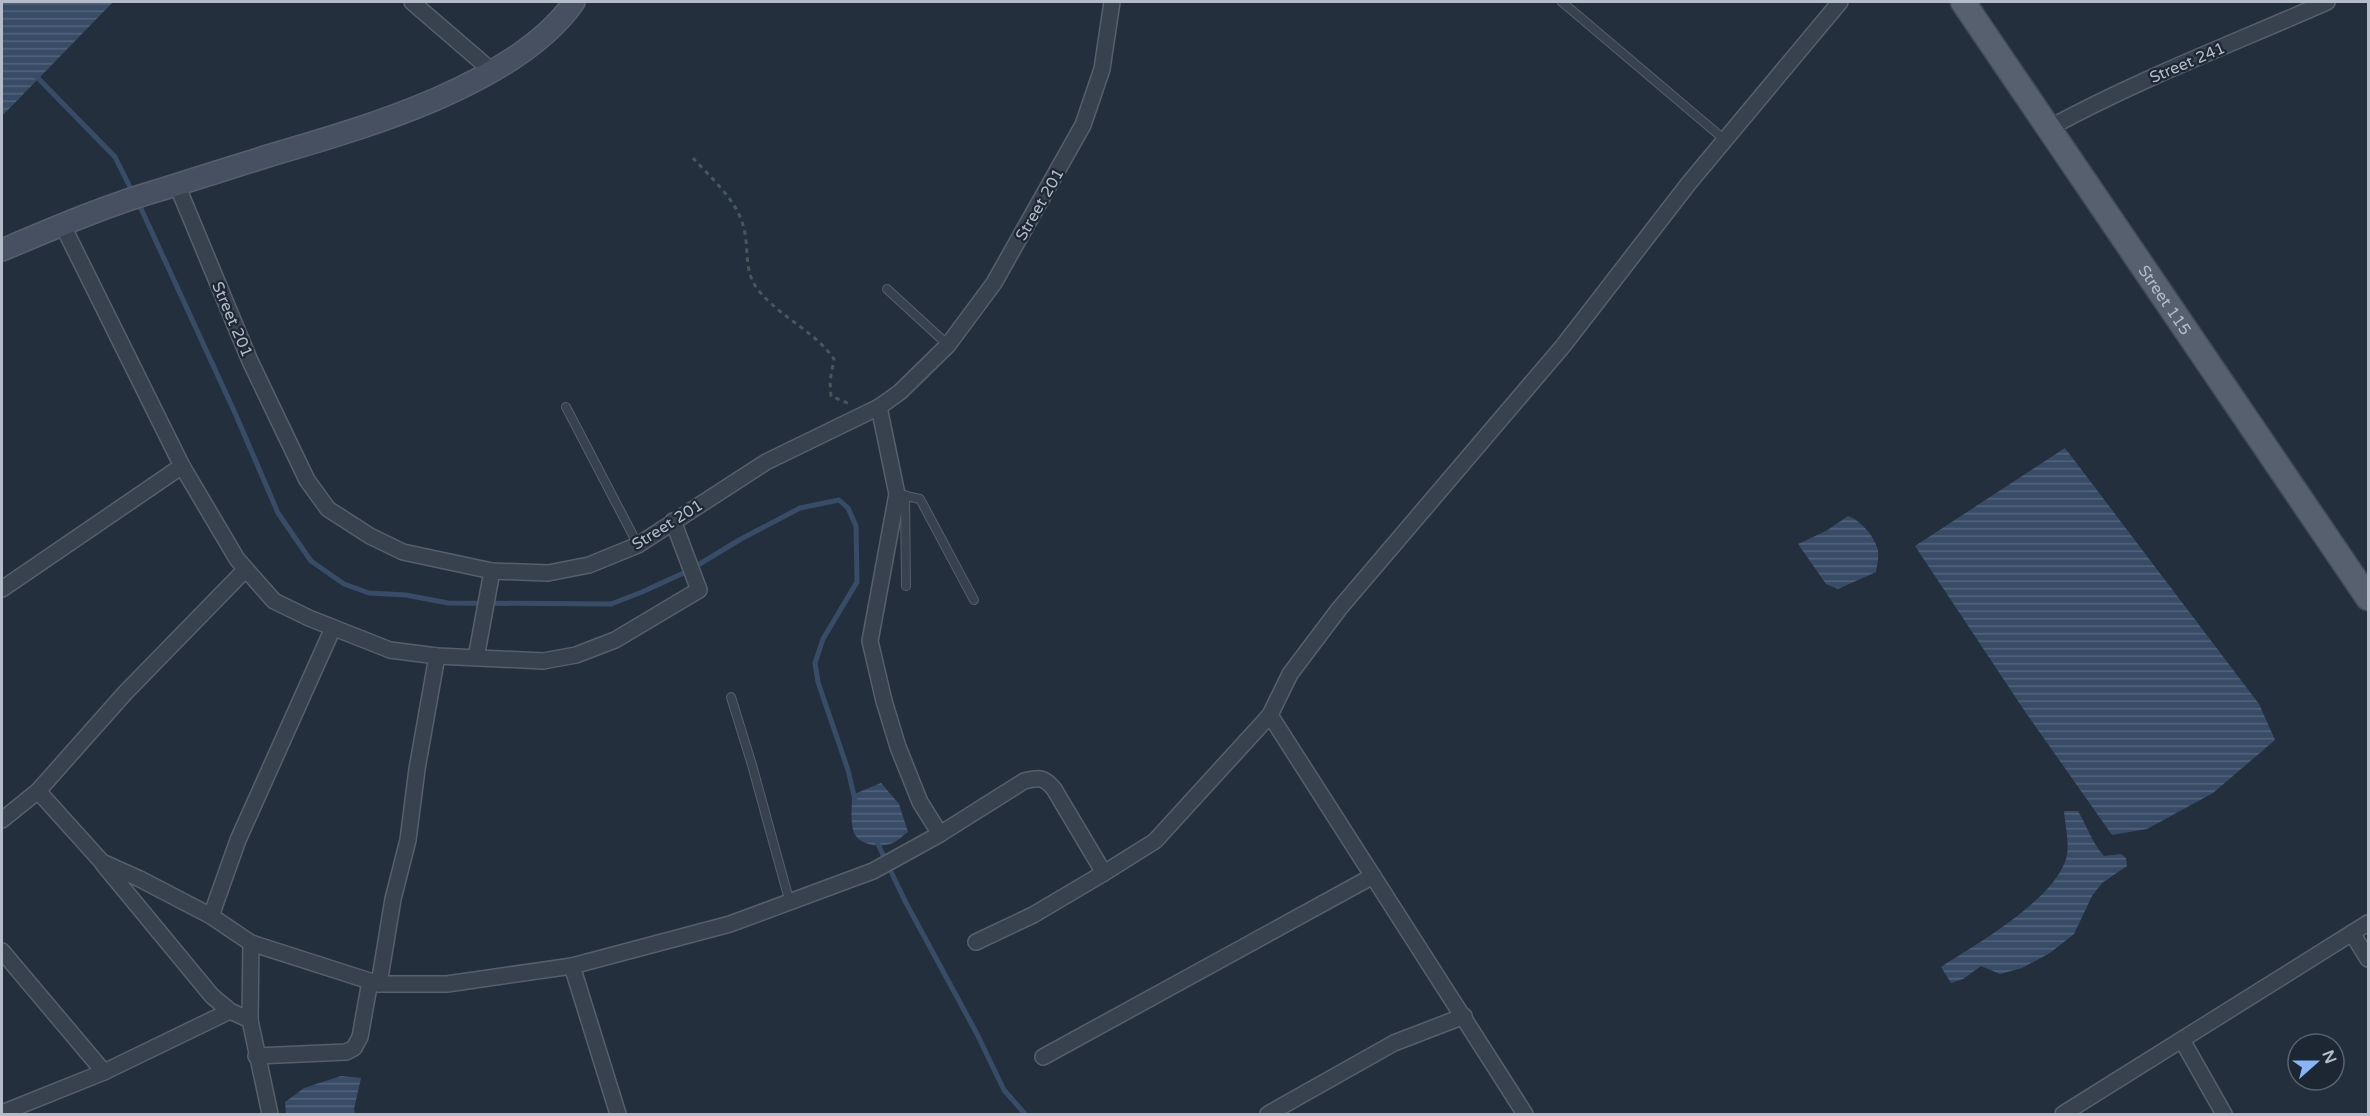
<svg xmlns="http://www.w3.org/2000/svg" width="2370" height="1116" viewBox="0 0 2370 1116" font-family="'Varela Round',sans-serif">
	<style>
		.water { fill: url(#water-rules) }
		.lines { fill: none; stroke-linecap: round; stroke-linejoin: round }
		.stream { stroke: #394c67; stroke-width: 5 }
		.lane-casing { stroke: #565f6c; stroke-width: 10 }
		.street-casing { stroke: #565f6c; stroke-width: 18 }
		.secondary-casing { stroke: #565f6c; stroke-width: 24 }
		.primary-casing { stroke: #414a57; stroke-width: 27 }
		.path { stroke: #44595c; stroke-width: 3; stroke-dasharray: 4.5 4.5; stroke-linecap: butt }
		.lane { stroke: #38414e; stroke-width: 8 }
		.street { stroke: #38414e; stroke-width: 15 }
		.secondary { stroke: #465061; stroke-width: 21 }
		.primary { stroke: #56606e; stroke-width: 24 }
		.labels { text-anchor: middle; stroke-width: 4.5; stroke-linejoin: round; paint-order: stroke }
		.street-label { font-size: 16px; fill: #b4bcc9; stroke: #1d2633 }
	</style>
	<defs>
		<pattern id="water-rules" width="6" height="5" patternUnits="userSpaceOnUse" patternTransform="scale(1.5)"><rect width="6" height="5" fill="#394c67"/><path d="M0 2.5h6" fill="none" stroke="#53647b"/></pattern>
	</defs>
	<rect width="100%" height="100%" fill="#242f3e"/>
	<g class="water">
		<polygon points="2,2 113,2 2,116"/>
		<polygon points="2065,448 2259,704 2275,740 2213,793 2147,829 2112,835 2026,713 1915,546"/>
		<path d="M1848,516C1860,520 1873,535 1877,547C1880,555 1877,564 1876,572L1838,589L1826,584L1798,544L1826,531Z"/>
		<path d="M881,783L899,804L908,832C903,835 898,841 893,843C881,848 860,846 854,833C850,822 852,807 852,795Z"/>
		<path d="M2064,811H2078C2087,826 2092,843 2104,856L2121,854L2126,858L2127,866L2102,883L2092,896L2074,934L2050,953L2022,968L2000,974L1981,966L1963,979L1951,983L1941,967C1978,943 2049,903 2065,862C2071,847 2065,826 2064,811Z"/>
		<polygon points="341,1076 361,1078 354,1109 355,1114 286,1114 285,1102 304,1088"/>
	</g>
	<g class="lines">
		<g class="stream">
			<polyline points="35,75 115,157 133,193"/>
			<polyline points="138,202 235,413 278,513 311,561 344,584 369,593 406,595 448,603 611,604 642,592 688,571 741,539 800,508 839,500 848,508 856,526 857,582 823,639 815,663 818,682 848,770 855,800"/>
			<polyline points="876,840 905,901 977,1034 1004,1090 1025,1114"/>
		</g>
		<defs>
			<g id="lane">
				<polyline points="1562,2 1725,140"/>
				<polyline points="887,289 948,345"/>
				<polyline points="566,407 638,545"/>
				<polyline points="897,494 920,499 974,600"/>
				<polyline points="905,495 906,586"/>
				<polyline points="731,697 752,765 790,903"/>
			</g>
			<g id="street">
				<polyline points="412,2 492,71"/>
				<path d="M2049,128C2139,79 2234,43 2327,2"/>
				<polyline points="177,185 250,361 307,480 328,509 370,536 403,552 492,571 548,573 589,565 638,545 766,462 879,407 900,392 948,345 994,283 1083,125 1102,69 1112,2"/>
				<polyline points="62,224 182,466 237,559 274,601 309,618 390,650 437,656 543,661 576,655 615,640 699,590 673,521"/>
				<polyline points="879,407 897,494 870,641 884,701 898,747 920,802 940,834"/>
				<polyline points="2,589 182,466"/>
				<polyline points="476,658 492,571"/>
				<path d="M38,791L102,862L140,879L211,916L251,943L379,984H447L572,966L730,924L873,871L940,834L1024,781C1039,777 1044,777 1054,789L1104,873L1155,841L1270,715"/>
				<polyline points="2,820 38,791 125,693 245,570"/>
				<polyline points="103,864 212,996 230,1011 250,1020"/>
				<polyline points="211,916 238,840 333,628"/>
				<polyline points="2352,933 2368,959"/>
				<polyline points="976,942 1033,915 1104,873"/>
				<polyline points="251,943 250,1020 270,1114"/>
				<polyline points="2,951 104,1072"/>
				<polyline points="572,966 618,1114"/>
				<polyline points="379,984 393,899 408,840 417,769 437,656"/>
				<polyline points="2182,1040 2224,1114"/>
				<polyline points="256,1056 346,1052 354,1048 360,1037 370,981"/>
				<polyline points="1043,1057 1373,876"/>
				<polyline points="2,1113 104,1072 230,1011"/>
				<polyline points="1268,1114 1394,1043 1464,1016"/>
				<polyline points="1525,1114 1270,715 1290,674 1339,609 1563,346 1689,183 1840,2"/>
				<polyline points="2063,1114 2368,923"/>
			</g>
			<path id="secondary" d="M2,250C54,228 107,205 163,189C199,178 235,166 271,155C364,128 517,84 574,2"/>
			<g id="primary">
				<path id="s1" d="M1963,2L2368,598"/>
			</g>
		</defs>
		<use href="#lane" class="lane-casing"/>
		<use href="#street" class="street-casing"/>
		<use href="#secondary" class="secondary-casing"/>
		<use href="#primary" class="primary-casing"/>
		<path class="path" d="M693,158C711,178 738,201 744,229C749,248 744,270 756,287C777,316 814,330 834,359L830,381L831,396L850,404"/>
		<use href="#lane" class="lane"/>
		<use href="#street" class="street"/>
		<use href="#secondary" class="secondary"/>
		<use href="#primary" class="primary"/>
	</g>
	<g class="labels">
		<g class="street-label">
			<text transform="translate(2187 62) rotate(-23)" y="6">Street 241</text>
			<text transform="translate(1039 204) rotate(-60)" y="6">Street 201</text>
			<text dy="6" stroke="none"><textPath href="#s1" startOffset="360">Street 115</textPath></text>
			<text transform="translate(233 319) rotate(67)" y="6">Street 201</text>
			<text transform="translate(667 524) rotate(-32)" y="6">Street 201</text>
		</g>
	</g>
	<rect width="2370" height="1116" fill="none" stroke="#b4bcc9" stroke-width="6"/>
	<g transform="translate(2316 1062) rotate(69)"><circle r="28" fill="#1d2633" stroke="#59626f" stroke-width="1.5"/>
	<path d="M0-4.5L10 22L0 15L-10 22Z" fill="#8ab4f8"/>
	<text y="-9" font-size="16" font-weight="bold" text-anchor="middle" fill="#b4bcc9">N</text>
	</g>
</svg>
